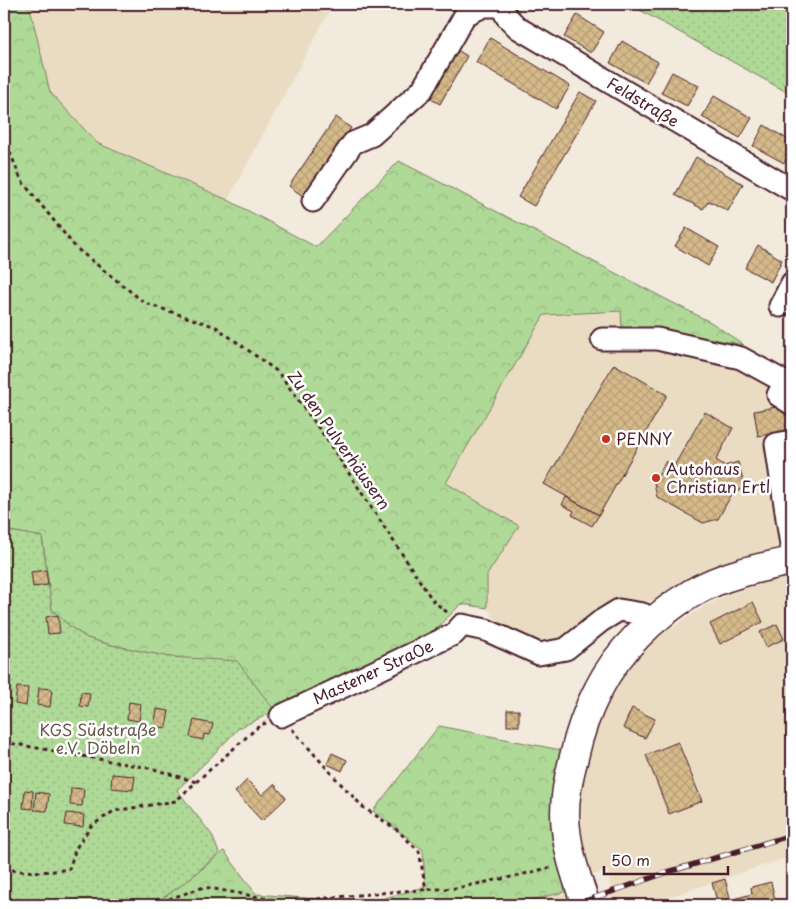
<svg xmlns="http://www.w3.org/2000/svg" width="796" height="909" viewBox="0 0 796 909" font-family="'Playpen Sans',sans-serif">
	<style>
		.built { fill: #e9dcc3 }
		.forest { fill: url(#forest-crowns); stroke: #7c7c61 }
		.park { fill: url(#park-dots); stroke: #7c7c61 }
		.building { fill: url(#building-cross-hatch); stroke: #4a1f2b }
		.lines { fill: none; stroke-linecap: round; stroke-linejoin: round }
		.minor-casing { stroke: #4a1f2b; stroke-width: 25 }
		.major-casing { stroke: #4a1f2b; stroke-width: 31 }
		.path { stroke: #4a1f2b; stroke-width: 3; stroke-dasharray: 4 4; stroke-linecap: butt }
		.minor { stroke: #fff; stroke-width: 21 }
		.major { stroke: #fff; stroke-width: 28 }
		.rail-casing { stroke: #4a1f2b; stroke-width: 5.5 }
		.rail { stroke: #fff; stroke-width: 4; stroke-dasharray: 11; stroke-linecap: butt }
		.poi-dot { fill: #c8321e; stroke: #fff; stroke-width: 2 }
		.labels { text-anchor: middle; stroke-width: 5; stroke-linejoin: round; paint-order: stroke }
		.street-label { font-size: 16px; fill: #4a1f2b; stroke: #fff }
		.poi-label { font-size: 16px; fill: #4a1f2b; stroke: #fff; text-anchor: start }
		.park-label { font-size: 16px; fill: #68574b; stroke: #fff }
	</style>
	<defs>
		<pattern id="forest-crowns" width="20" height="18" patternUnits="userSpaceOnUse" patternTransform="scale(1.25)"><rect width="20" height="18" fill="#afd997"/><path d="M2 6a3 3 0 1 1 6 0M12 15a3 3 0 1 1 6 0" fill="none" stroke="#98ba82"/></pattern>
		<pattern id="park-dots" width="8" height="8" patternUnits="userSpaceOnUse" patternTransform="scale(1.25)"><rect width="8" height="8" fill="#afd997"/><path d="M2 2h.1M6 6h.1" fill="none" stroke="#98ba82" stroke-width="1.8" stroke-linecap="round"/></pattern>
		<pattern id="building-cross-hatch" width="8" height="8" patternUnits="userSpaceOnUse" patternTransform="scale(1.25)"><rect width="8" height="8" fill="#d5ba8a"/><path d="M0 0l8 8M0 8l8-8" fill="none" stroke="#b89f77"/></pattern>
	</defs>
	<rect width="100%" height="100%" fill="#f2eadc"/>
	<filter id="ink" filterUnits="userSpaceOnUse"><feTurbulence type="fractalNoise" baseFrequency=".02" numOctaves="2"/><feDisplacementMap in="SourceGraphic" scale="10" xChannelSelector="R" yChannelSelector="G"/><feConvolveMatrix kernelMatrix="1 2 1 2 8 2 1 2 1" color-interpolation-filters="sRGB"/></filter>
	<g filter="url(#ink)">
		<g class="built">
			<polygon points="29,4 333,4 228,200 97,143 49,92"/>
			<polygon points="621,311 622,344 707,360 734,368 776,389 792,398 792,545 758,555 693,577 660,599 621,606 574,636 539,650 507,636 487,608 487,576 519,526 446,483 544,315"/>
			<polygon points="792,578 792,856 645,905 612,905 608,870 587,877 583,862 581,792 588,744 610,694 646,646 701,608 729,594 763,582"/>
			<polygon points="568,891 572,905 479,905 524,902"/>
		</g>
		<g class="forest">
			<polygon points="4,4 29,4 50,92 97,143 228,200 316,247 399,161 712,323 744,345 663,330 622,328 621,311 544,315 446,483 519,526 487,575 487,608 461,604 432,633 275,711 170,657 111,645 87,638 72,628 52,610 42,537 4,530 4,164 7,164 4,156"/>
			<polygon points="439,726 566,751 568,891 524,902 479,905 219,905 200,902 198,905 156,905 160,900 187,881 224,851 256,894 366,903 425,887 423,850 373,811"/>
		</g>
		<g class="park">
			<polygon points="629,4 792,4 792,95"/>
			<polygon points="4,530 42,537 52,610 72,628 87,638 111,645 170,657 237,661 275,711 239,728 208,760 177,790 212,835 219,853 187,881 160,900 156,905 4,905"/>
		</g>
		<g class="building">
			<polygon points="577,15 604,32 591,53 564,37"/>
			<polygon points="490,38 570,86 556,109 476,62"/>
			<polygon points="622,41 658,62 646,83 610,63"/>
			<polygon points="454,48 467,56 440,104 427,97"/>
			<polygon points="672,72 699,86 687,106 661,93"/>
			<polygon points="580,92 596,101 534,206 518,197"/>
			<polygon points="714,96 752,118 740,138 702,117"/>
			<polygon points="336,117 351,128 304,197 289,186"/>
			<polygon points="764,125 792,142 792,148 784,163 753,146"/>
			<polygon points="696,157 743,184 728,211 709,201 703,209 675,195"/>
			<polygon points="686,228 719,247 708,266 675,246"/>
			<polygon points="758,245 782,260 771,282 745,268"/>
			<polygon points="614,364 667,395 599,515 544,484"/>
			<polygon points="787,405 792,414 792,430 758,436 754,411"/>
			<polygon points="705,412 733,428 716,460 725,466 738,462 745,488 733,492 718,519 703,523 657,497 654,483 666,461 674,466"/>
			<polygon points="566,497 599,515 592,526 572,515 574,511 562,505"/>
			<polygon points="46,570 48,585 33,587 31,572"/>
			<polygon points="753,602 763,622 720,644 710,624"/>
			<polygon points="58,615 60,633 48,634 46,617"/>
			<polygon points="777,624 784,639 766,647 760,632"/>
			<polygon points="17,687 28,688 26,706 15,704"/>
			<polygon points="39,688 52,689 50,707 37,705"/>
			<polygon points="81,692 90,693 88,707 80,706"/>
			<polygon points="129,702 141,704 139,721 127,719"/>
			<polygon points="632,708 655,719 645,738 623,728"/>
			<polygon points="157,709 169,711 166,728 154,726"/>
			<rect x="507" y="710" width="12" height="16"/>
			<polygon points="194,720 213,724 210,735 204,734 203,740 190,737"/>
			<polygon points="678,742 702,801 669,814 646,755"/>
			<polygon points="332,753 347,760 342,771 327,764"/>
			<polygon points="112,774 135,776 133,790 111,788"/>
			<polygon points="247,780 262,795 274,784 286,798 262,821 235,792"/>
			<polygon points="71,788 84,789 82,806 70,805"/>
			<polygon points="25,790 33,791 32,809 23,808"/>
			<polygon points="36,792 49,794 47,811 34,810"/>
			<polygon points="67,813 84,815 83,827 65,825"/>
			<polygon points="725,879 732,905 718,905 712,883"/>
			<polygon points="771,882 776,904 772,905 738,905 737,898 752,894 751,887"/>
		</g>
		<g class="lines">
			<defs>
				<g id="minor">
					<polyline points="501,6 507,17 518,28 792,190"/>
					<polyline points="313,201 353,143 372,135 422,90 465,15 484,6 501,6"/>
					<polyline points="780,306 792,283"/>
					<polyline points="602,339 657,339 741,358 792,386"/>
					<polyline points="785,382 778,395 792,404"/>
					<polyline points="792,441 776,444 792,552"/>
					<polyline points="281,716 454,634 462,625 486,630 539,654 566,649 601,621 619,610 643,614 654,621"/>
				</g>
				<path id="major" d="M586,905C576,876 565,845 565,813C565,795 569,775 574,757C579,734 587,711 598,690C617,651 655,615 692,593C723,575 758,568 792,561"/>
			</defs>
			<use href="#minor" class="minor-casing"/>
			<use href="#major" class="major-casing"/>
			<g class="path">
				<polyline points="4,137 21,180 76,248 145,303 216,327 278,372 323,434 433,601 448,613"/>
				<polyline points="292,729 339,782 363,807 397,830 419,851 426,890"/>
				<polyline points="4,742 154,769 196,782"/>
				<path d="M4,869C25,872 47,873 69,869L76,848L91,826L114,811L176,801L196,782L259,726L266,723"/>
				<polyline points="165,905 166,900 204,887 285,902 402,891 457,888 516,876 552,867"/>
			</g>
			<use href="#minor" class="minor"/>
			<use href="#major" class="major"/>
			<defs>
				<polyline id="rail" points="574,905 668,872 792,835"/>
			</defs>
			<use href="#rail" class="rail-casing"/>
			<use href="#rail" class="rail"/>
		</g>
	</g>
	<g class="poi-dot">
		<circle cx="606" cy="439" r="5"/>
		<circle cx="656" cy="478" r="5"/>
	</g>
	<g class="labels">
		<g class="street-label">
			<text transform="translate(643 102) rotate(31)" y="6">Feldstraße</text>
			<text transform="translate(339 440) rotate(55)" y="6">Zu den Pulverhäusern</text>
			<text transform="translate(373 672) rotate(-25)" y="6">Mastener Stra0e</text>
		</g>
		<g class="poi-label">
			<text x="616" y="445">PENNY</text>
			<text x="666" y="475">Autohaus<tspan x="666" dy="18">Christian Ertl</tspan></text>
		</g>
		<g class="park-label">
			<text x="98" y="736">KGS Südstraße<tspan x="98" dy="18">e.V. Döbeln</tspan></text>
		</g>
	</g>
	<rect width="796" height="909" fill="none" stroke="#fff" stroke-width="20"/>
	<rect x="10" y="10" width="776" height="889" fill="none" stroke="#4a1f2b" stroke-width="2" filter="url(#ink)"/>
	<path d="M604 866v8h124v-8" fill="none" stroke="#4a1f2b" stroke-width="2.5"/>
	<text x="611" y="866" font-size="15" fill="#4a1f2b" stroke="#ffffff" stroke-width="4" paint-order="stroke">50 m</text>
</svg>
